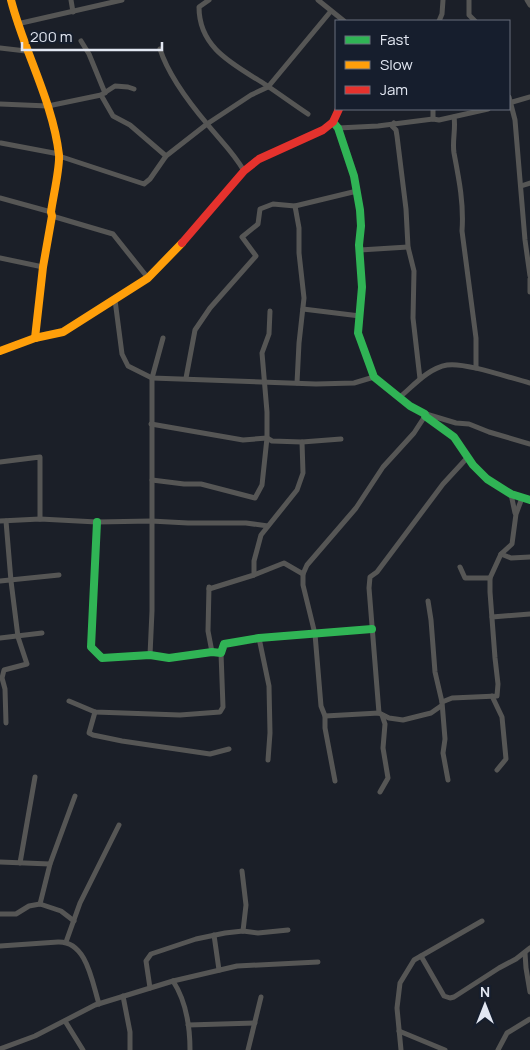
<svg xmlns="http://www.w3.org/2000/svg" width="530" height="1050" viewBox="0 0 530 1050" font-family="Manrope,sans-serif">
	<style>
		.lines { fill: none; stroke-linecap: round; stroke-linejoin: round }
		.street { stroke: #565655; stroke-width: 5 }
		.fast { stroke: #30b455; stroke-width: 8 }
		.slow { stroke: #ff9f0a; stroke-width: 8 }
		.jam { stroke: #e5322d; stroke-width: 8 }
	</style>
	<rect width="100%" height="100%" fill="#1b1f28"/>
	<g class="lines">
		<g class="street">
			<polyline points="71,0 73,12"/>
			<path d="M209,0L199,7C199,48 233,64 263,83C278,93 293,104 308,114"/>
			<polyline points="318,0 344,21"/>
			<polyline points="469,0 469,15 475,21"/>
			<polyline points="527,0 530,5"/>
			<polyline points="439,21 442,14 443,0"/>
			<polyline points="17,24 122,0"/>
			<polyline points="81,41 89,54 105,93"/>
			<polyline points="0,48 26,51"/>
			<path d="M160,49C168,74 191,105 208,125C220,140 234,153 244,171"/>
			<polyline points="101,95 113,116 130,125 166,156"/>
			<polyline points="509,97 515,120 525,240 530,276"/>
			<polyline points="509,103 530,97"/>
			<polyline points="0,104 48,106 101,95 115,86 128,87 134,89"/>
			<polyline points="433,109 433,119"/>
			<path d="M454,117C456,129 452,141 454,153C459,179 464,204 462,231L476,338V368"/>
			<polyline points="394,123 392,126 396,130 397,136 406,209 408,247 414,271 413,318 420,379"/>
			<polyline points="338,128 378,126 433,119 439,120 488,109"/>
			<polyline points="1,143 59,154"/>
			<polyline points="59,156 144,184 150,179 166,156 207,124 251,95 268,87 331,11"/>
			<polyline points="521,186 530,183"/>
			<polyline points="0,198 51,212"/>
			<polyline points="295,206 299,228 299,253 304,298 299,343 297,383"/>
			<polyline points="52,216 113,234 148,278"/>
			<polyline points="360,250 408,247"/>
			<polyline points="0,258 43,267"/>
			<polyline points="530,279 530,292"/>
			<polyline points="115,300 122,354 128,366 152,378 316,384 354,383 374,377"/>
			<polyline points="303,309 360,316"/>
			<polyline points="186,378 195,330 210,308 256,256 242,237 258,224 260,209 273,204 295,206 357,191"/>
			<path d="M400,397C414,385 429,368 447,365C465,362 510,378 530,383"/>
			<polyline points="426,414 456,423 469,424 489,432 530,444"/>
			<polyline points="151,424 243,440 267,438 272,441 302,442 341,439"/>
			<polyline points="0,462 40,457 40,519"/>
			<polyline points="152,480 184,484 201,484 255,498 262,485 267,438 267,412 262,353 269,334 270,311"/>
			<polyline points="511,494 515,513"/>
			<polyline points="0,521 40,519 97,522 151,521 188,523 246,523 268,526"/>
			<polyline points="501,554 511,558 530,557"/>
			<polyline points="460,567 465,578 490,578"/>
			<polyline points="254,575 284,563 303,574"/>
			<polyline points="0,581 59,575"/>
			<polyline points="209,587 208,631 212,652"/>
			<polyline points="209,589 254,575 254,561 261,535 297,490 303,473 302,442"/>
			<polyline points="428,601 431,620 435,672 442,702 445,739 443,753 448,780"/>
			<polyline points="492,617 530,614"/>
			<polyline points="0,638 42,633"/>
			<polyline points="259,638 269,686 270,733 268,760"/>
			<polyline points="150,655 152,611 152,378 163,338"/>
			<polyline points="492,696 502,717 506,759 497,770"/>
			<polyline points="69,701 95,712 180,715 220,712 223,707 221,653"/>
			<polyline points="442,702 452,698 497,696 498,684 495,658 490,592 490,578 501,554 512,544 516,514 522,498"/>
			<polyline points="95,712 89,733 93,735 122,741 210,754 229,749"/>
			<polyline points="379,713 369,588 370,577 377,572 443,484 467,458"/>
			<polyline points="325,716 379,713 389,718 403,720 431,713 441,706"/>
			<polyline points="6,723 5,689 2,678 4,670 27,664 18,637 11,581 6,521"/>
			<polyline points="335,781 325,728 325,716 321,706 315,634 303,585 303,574 307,565 356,508 383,467 414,433 425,416"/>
			<polyline points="380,792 388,778 383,748 385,724 382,715"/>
			<polyline points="0,862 50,864"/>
			<polyline points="20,863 35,777"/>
			<polyline points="242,871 246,905 243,931"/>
			<polyline points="40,904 50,864 75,796"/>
			<polyline points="0,914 16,914 29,906 40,904 61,911 74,921"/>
			<polyline points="482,921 421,956 444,996 450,998 454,997 499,968 516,959 530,948"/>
			<polyline points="214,935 219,970"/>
			<polyline points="66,942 80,903 119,825"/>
			<path d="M0,946L58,942C87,941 92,982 99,1004"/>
			<polyline points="525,953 526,968 530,992"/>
			<path d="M173,981C186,1001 190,1026 190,1050"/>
			<polyline points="150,988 146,961 151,954 196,939 225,933 243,931 258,933 288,930"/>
			<polyline points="123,996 130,1032 130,1050"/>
			<polyline points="65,1021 83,1050"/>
			<polyline points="188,1025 255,1023"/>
			<polyline points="399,1031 445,1050"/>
			<polyline points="0,1049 35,1036 95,1005 173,981 237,966 318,962"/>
			<polyline points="248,1050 261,997"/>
			<polyline points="401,1050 397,1008 400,983 414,960 421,956"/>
			<polyline points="498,1050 507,1033 530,1019"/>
		</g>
		<g class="fast">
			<polyline points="333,122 338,128 354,176 360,210 361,226 359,245 362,287 358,333 374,377 410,406 425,414 425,416 454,437 473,465 487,479 511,494 530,500"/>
			<polyline points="97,522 91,647 102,658 150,655 169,658 212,652 221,653 224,644 259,638 372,629"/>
		</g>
		<g class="slow">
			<path d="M11,0C24,51 53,102 59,155C60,168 53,197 51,212L52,216L43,267L35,338"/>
			<polyline points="0,351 35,338 63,332 148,278 182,243"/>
		</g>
		<polyline class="jam" points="182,243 244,171 259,159 323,130 333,122 339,109"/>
	</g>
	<rect x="335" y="20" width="175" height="90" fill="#161e2d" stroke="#686e7c"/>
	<rect x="345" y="36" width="25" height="8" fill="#30b455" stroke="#686e7c"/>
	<text x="380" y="45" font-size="15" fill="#e2e7f2">Fast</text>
	<rect x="345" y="61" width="25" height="8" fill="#ff9f0a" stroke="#686e7c"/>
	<text x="380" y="70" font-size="15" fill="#e2e7f2">Slow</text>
	<rect x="345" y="86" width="25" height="8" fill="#e5322d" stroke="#686e7c"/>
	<text x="380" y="95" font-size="15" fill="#e2e7f2">Jam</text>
	<g transform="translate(485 1005)" stroke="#161e2d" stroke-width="4" paint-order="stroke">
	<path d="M0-4L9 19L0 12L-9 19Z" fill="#e2e7f2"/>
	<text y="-8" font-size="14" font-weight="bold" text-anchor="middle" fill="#e2e7f2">N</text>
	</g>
	<path d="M22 42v8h140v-8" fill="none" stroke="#e2e7f2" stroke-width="2.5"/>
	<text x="30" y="42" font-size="15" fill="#e2e7f2" stroke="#161e2d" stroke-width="4" paint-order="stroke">200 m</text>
</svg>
